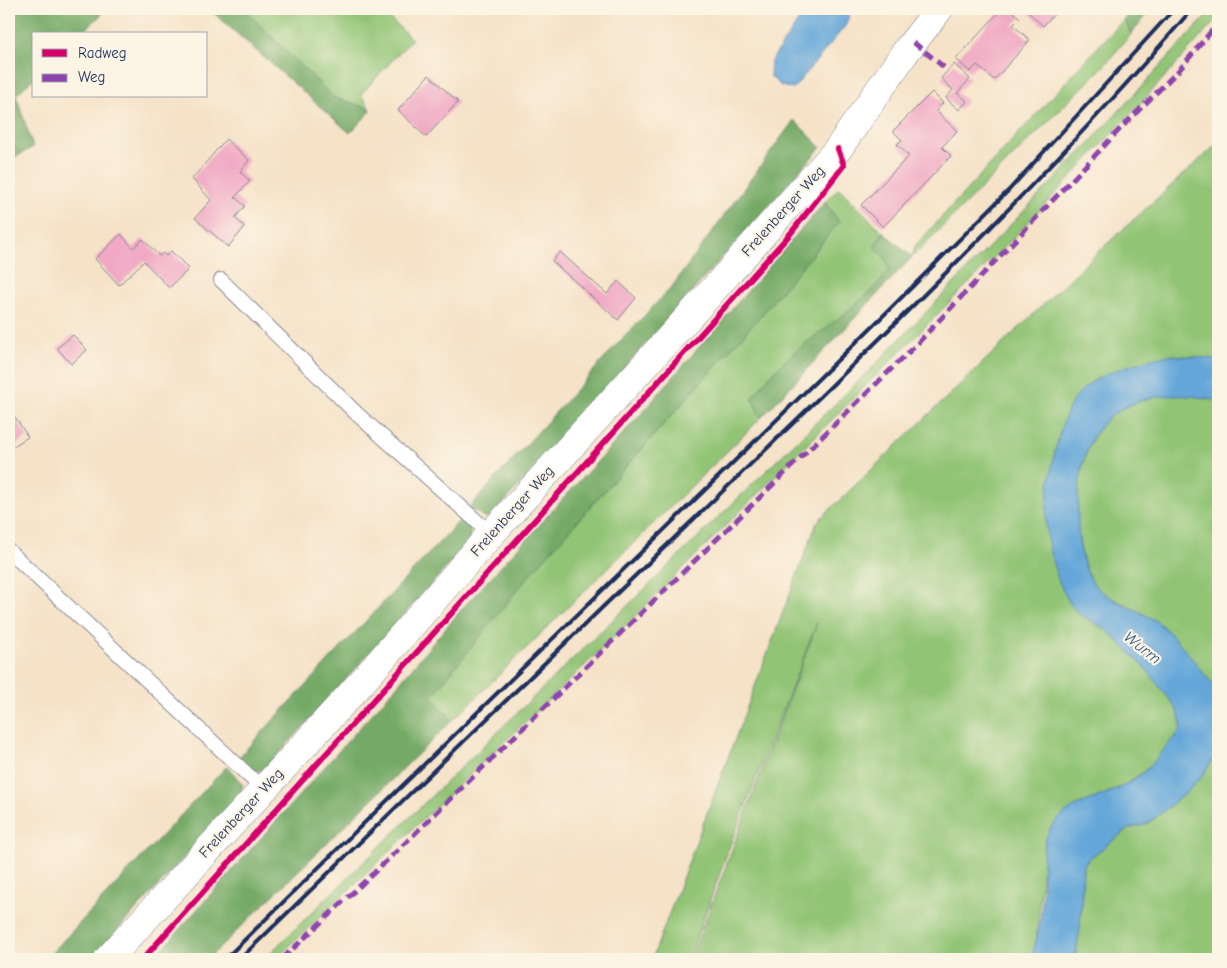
<svg xmlns="http://www.w3.org/2000/svg" width="1227" height="968" viewBox="0 0 1227 968" font-family="'Comic Neue',sans-serif">
	<style>
		.green { fill: #91c475; stroke: #567a6a }
		.forest { fill: #74aa66; stroke: #486c62 }
		.water { fill: #65a7d9; stroke: #406b9c }
		.building { fill: #f0a8c4 }
		.lines { fill: none; stroke-linecap: round; stroke-linejoin: round }
		.lane-casing { stroke: #888892; stroke-width: 16 }
		.secondary-casing { stroke: #888892; stroke-width: 29 }
		.lane { stroke: #fff; stroke-width: 14 }
		.secondary { stroke: #fff; stroke-width: 28 }
		.rail { stroke: #1b2f5e; stroke-width: 4 }
		.quiet { stroke: #8e44ad; stroke-width: 5; stroke-dasharray: 10 5; stroke-linecap: butt }
		.cycleway-casing { stroke: #fcf5e5; stroke-width: 9 }
		.cycleway { stroke: #d6006c; stroke-width: 6 }
		.labels { text-anchor: middle; stroke-width: 4.5; stroke-linejoin: round; paint-order: stroke }
		.street-label { font-size: 15px; fill: #1b2f5e; stroke: #fcf5e5 }
		.water-label { font-size: 16px; font-style: italic; fill: #355989; stroke: #fcf5e5 }
	</style>
	<rect width="100%" height="100%" fill="#fcf5e5"/>
	<filter id="ink" filterUnits="userSpaceOnUse"><feTurbulence type="fractalNoise" baseFrequency=".02" numOctaves="2"/><feDisplacementMap in="SourceGraphic" scale="10" xChannelSelector="R" yChannelSelector="G"/><feConvolveMatrix kernelMatrix="1 2 1 2 8 2 1 2 1" color-interpolation-filters="sRGB"/></filter>
	<filter id="wash" filterUnits="userSpaceOnUse"><feTurbulence type="fractalNoise" baseFrequency=".0096" numOctaves="4" result="noise"/><feDisplacementMap in="SourceGraphic" scale="20" xChannelSelector="R" yChannelSelector="G"/><feGaussianBlur stdDeviation="1.12" result="paint"/><feColorMatrix in="noise" values="0 0 0 0 0 0 0 0 0 0 0 0 0 0 0 0 0 1.4 0 .05"/><feComposite in="paint" operator="in"/></filter>
	<g filter="url(#wash)">
		<rect width="100%" height="100%" fill="#f5e2c7"/>
		<g class="green">
			<polygon points="242,9 387,9 383,12 412,39 361,94 370,109 333,97"/>
			<polygon points="1213,9 1218,9 1217,19 1142,102 1002,250 602,649 276,959 264,959 869,371 1083,150"/>
			<polygon points="1124,19 1131,34 1102,68 912,257 761,418 452,721 431,696 532,572 763,313 839,222 825,202 839,188 883,232 912,257 915,246"/>
			<polygon points="1218,143 1218,359 1169,355 1130,366 1096,380 1080,392 1066,414 1046,525 1058,575 1090,622 1104,628 1139,661 1165,691 1178,712 1182,725 1179,733 1150,767 1125,785 1075,807 1045,841 1036,946 1030,959 691,959 817,623 727,853 689,959 652,959 817,522 1097,253"/>
			<path d="M1167,395H1190L1218,401V690C1191,662 1170,628 1134,609C1122,602 1101,596 1093,583C1068,542 1071,447 1111,416C1127,403 1148,398 1167,395Z"/>
			<polygon points="1218,750 1218,959 1075,959 1080,928 1083,867 1087,860 1128,829 1147,824 1187,792 1204,774"/>
		</g>
		<g class="forest">
			<polygon points="9,9 107,9 81,34 34,34 34,78 16,95 33,147 9,161"/>
			<polygon points="209,9 243,9 333,97 370,109 371,111 350,133"/>
			<polygon points="1132,9 1152,9 1131,34 1124,19"/>
			<polygon points="794,120 821,147 492,516 486,518 469,508 623,338 671,288"/>
			<polygon points="825,202 839,222 763,313 532,572 432,696 452,721 208,959 153,959 396,687 459,612 642,413"/>
			<path d="M883,232L912,257L761,418L752,399C786,346 850,320 889,271L885,258L874,247Z"/>
			<path d="M462,518L469,522C473,535 469,540 461,551L268,766L261,771L252,770L239,757Z"/>
			<polygon points="227,766 243,785 239,798 91,959 46,959"/>
		</g>
		<g class="water">
			<polygon points="803,9 851,9 846,25 793,89 781,86 770,76 771,61 801,17"/>
			<path d="M1169,355L1218,359V401C1172,389 1112,395 1090,443C1081,463 1079,485 1078,506C1077,531 1079,562 1093,583C1103,598 1136,609 1151,618C1175,632 1199,670 1218,690V750L1204,774L1187,792L1147,824L1128,829L1087,860L1083,867L1080,928L1075,959H1030C1039,939 1043,904 1043,881C1043,863 1041,845 1050,829C1067,802 1102,799 1127,784C1146,773 1157,758 1170,742C1175,736 1182,732 1181,723C1177,702 1159,690 1149,672C1136,658 1121,643 1106,630C1092,618 1079,620 1068,600C1056,580 1047,547 1046,524C1046,492 1057,416 1079,393C1101,370 1140,362 1169,355Z"/>
		</g>
		<g id="blocks">
			<g class="building">
				<polygon points="1002,9 1010,9 1020,18 1013,25 1030,40 994,80 977,65 970,72 956,59"/>
				<polygon points="1025,9 1053,9 1056,12 1043,26"/>
				<polygon points="954,64 970,79 957,93 967,101 959,110 946,98 953,90 941,78"/>
				<polygon points="429,75 458,102 426,137 398,110"/>
				<polygon points="932,92 943,103 936,111 957,131 942,147 951,156 883,227 861,205 909,156 897,144 902,140 893,131"/>
				<polygon points="226,139 249,160 240,172 250,181 235,197 245,206 235,218 245,227 228,247 195,218 211,200 192,179"/>
				<polygon points="121,234 133,248 143,239 159,256 163,253 166,256 171,251 189,269 169,288 144,261 119,285 95,259"/>
				<polygon points="560,252 607,294 618,281 636,298 618,320 552,261"/>
				<polygon points="73,335 87,350 71,364 57,348"/>
				<polygon points="9,408 28,437 9,449"/>
			</g>
		</g>
	</g>
	<g filter="url(#ink)">
		<use href="#blocks" fill-opacity="0" stroke="#888892" stroke-width="1"/>
		<g class="lines">
			<defs>
				<g id="lane">
					<polyline points="221,280 357,414 491,534"/>
					<polyline points="9,551 264,790"/>
				</g>
				<polyline id="secondary" points="108,959 360,684 491,534 705,299 838,149 904,54 939,9"/>
			</defs>
			<use href="#lane" class="lane-casing"/>
			<use href="#secondary" class="secondary-casing"/>
			<use href="#lane" class="lane"/>
			<use href="#secondary" class="secondary"/>
			<g class="rail">
				<polyline points="225,959 888,311 1009,190 1174,9"/>
				<path d="M240,959C382,821 524,682 667,545C847,371 1029,199 1192,9"/>
			</g>
			<g class="quiet">
				<polyline points="913,42 945,68"/>
				<polyline points="282,959 398,850 913,348 1120,129 1180,69 1218,23"/>
			</g>
			<defs>
				<polyline id="cycleway" points="143,959 791,233 844,165 838,149"/>
			</defs>
			<use href="#cycleway" class="cycleway-casing"/>
			<use href="#cycleway" class="cycleway"/>
		</g>
	</g>
	<g class="labels">
		<g class="street-label">
			<text transform="translate(783 211) rotate(-48)" y="5">Frelenberger Weg</text>
			<text transform="translate(512 511) rotate(-48)" y="5">Frelenberger Weg</text>
			<text transform="translate(241 813) rotate(-47)" y="5">Frelenberger Weg</text>
		</g>
		<g class="water-label">
			<text transform="translate(1143 647) rotate(38)" y="6">Wurm</text>
		</g>
	</g>
	<rect width="1227" height="968" fill="none" stroke="#fcf5e5" stroke-width="30"/>
	<rect x="32" y="32" width="175" height="65" fill="#fcf5e5" stroke="#a2a6af"/>
	<rect x="42" y="49" width="25" height="8" fill="#d6006c" stroke="#a2a6af"/>
	<text x="78" y="58" font-size="15" fill="#1b2f5e">Radweg</text>
	<rect x="42" y="74" width="25" height="8" fill="#8e44ad" stroke="#a2a6af"/>
	<text x="78" y="82" font-size="15" fill="#1b2f5e">Weg</text>
</svg>
